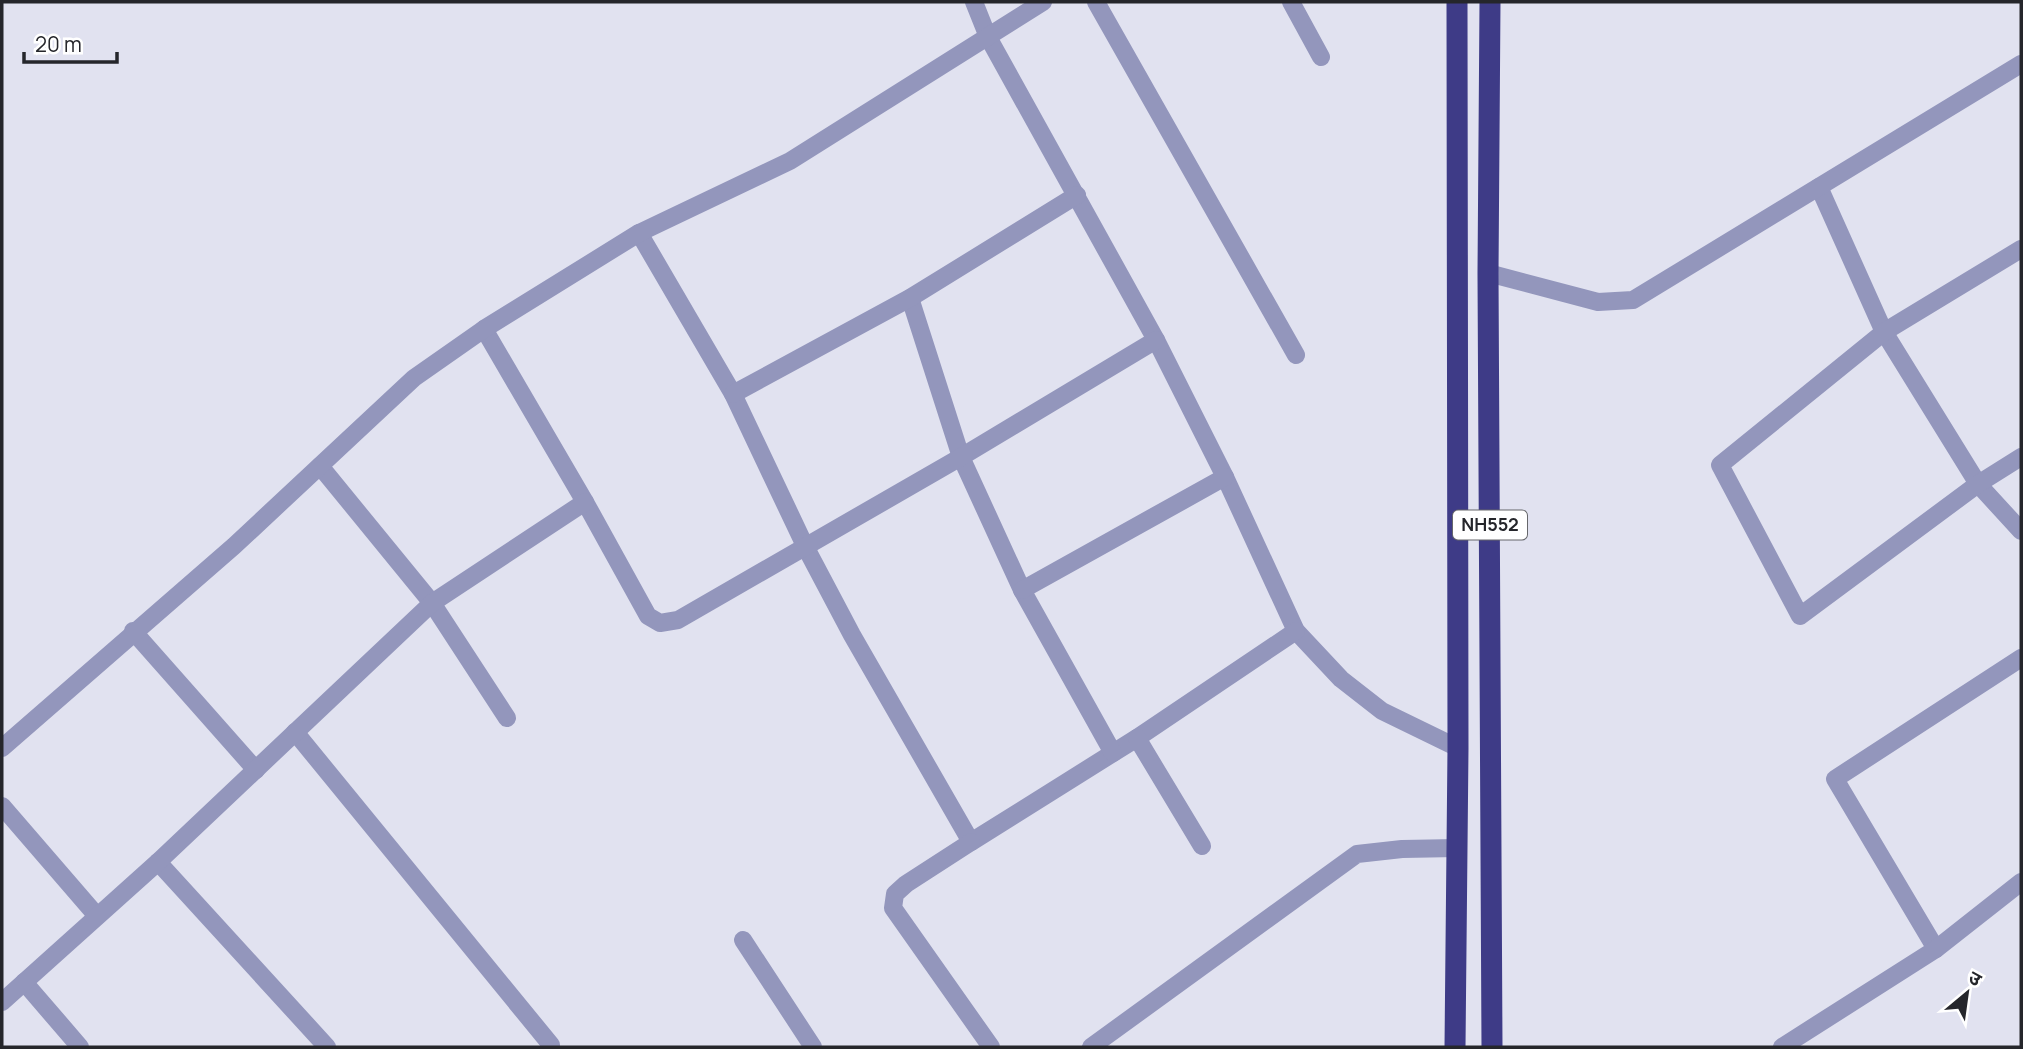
<svg xmlns="http://www.w3.org/2000/svg" width="2023" height="1049" viewBox="0 0 2023 1049" font-family="Manrope,'Noto Sans Devanagari',sans-serif">
	<style>
		.lines { fill: none; stroke-linecap: round; stroke-linejoin: round }
		.minor { stroke: #9396bc; stroke-width: 18 }
		.highway { stroke: #3e3b87; stroke-width: 21 }
		.labels { text-anchor: middle; stroke-width: 6; stroke-linejoin: round; paint-order: stroke }
		.shield { fill: #fff; stroke: #66676b; stroke-width: 2 }
		.shield-label { font-size: 18px; font-weight: bold; fill: #25262b }
	</style>
	<rect width="100%" height="100%" fill="#e1e2f0"/>
	<g class="lines">
		<g class="minor">
			<polyline points="974,2 988,37 1156,340 1225,477 1296,631 1341,679 1382,711 1458,748"/>
			<polyline points="1096,2 1296,355"/>
			<polyline points="1291,2 1321,57"/>
			<polyline points="1819,187 1884,332 1978,484 2021,531"/>
			<polyline points="639,233 733,394 806,548 852,635 971,842 1137,738 1296,631"/>
			<polyline points="2021,249 1884,332 1720,465 1800,616 1978,484 2021,457"/>
			<polyline points="1488,273 1598,302 1633,300 2021,64"/>
			<polyline points="910,298 961,457 1022,590 1113,753"/>
			<polyline points="484,329 585,502 648,616 660,623 678,620 961,457 1156,340"/>
			<polyline points="733,394 910,298 1077,195"/>
			<polyline points="320,466 432,603 507,718"/>
			<polyline points="1022,590 1225,477"/>
			<polyline points="133,631 256,770"/>
			<polyline points="295,732 551,1045"/>
			<polyline points="1137,738 1202,846"/>
			<polyline points="2,748 234,546 414,378 484,329 639,233 790,161 1043,2"/>
			<polyline points="2,806 97,916"/>
			<polyline points="971,842 906,884 895,894 893,908 991,1047"/>
			<polyline points="158,862 327,1047"/>
			<polyline points="743,940 813,1047"/>
			<polyline points="1936,949 1835,779 2021,658"/>
			<polyline points="24,982 80,1047"/>
			<polyline points="2,1002 158,862 432,603 585,502"/>
			<polyline points="1091,1047 1357,854 1402,849 1457,848"/>
			<polyline points="1782,1047 1936,949 2021,882"/>
		</g>
		<g class="highway">
			<polyline points="1490,2 1488,273 1492,1047"/>
			<polyline points="1455,1047 1458,748 1457,2"/>
		</g>
	</g>
	<g class="labels">
		<rect class="shield" x="1453" y="510.5" width="74" height="29" rx="5"/>
		<g class="shield-label">
			<text x="1490" y="531">NH552</text>
		</g>
	</g>
	<rect width="2023" height="1049" fill="none" stroke="#25262b" stroke-width="7"/>
	<g transform="translate(1967 993) rotate(29)" stroke="#ffffff" stroke-width="5" paint-order="stroke">
	<path d="M0-5L12 26L0 18L-12 26Z" fill="#25262b"/>
	<text y="-10" font-size="19" font-weight="bold" text-anchor="middle" fill="#25262b">उ</text>
	</g>
	<path d="M24 52v10h93v-10" fill="none" stroke="#25262b" stroke-width="3.5"/>
	<text x="35" y="52" font-size="21" fill="#25262b" stroke="#ffffff" stroke-width="5" paint-order="stroke">20 m</text>
</svg>
